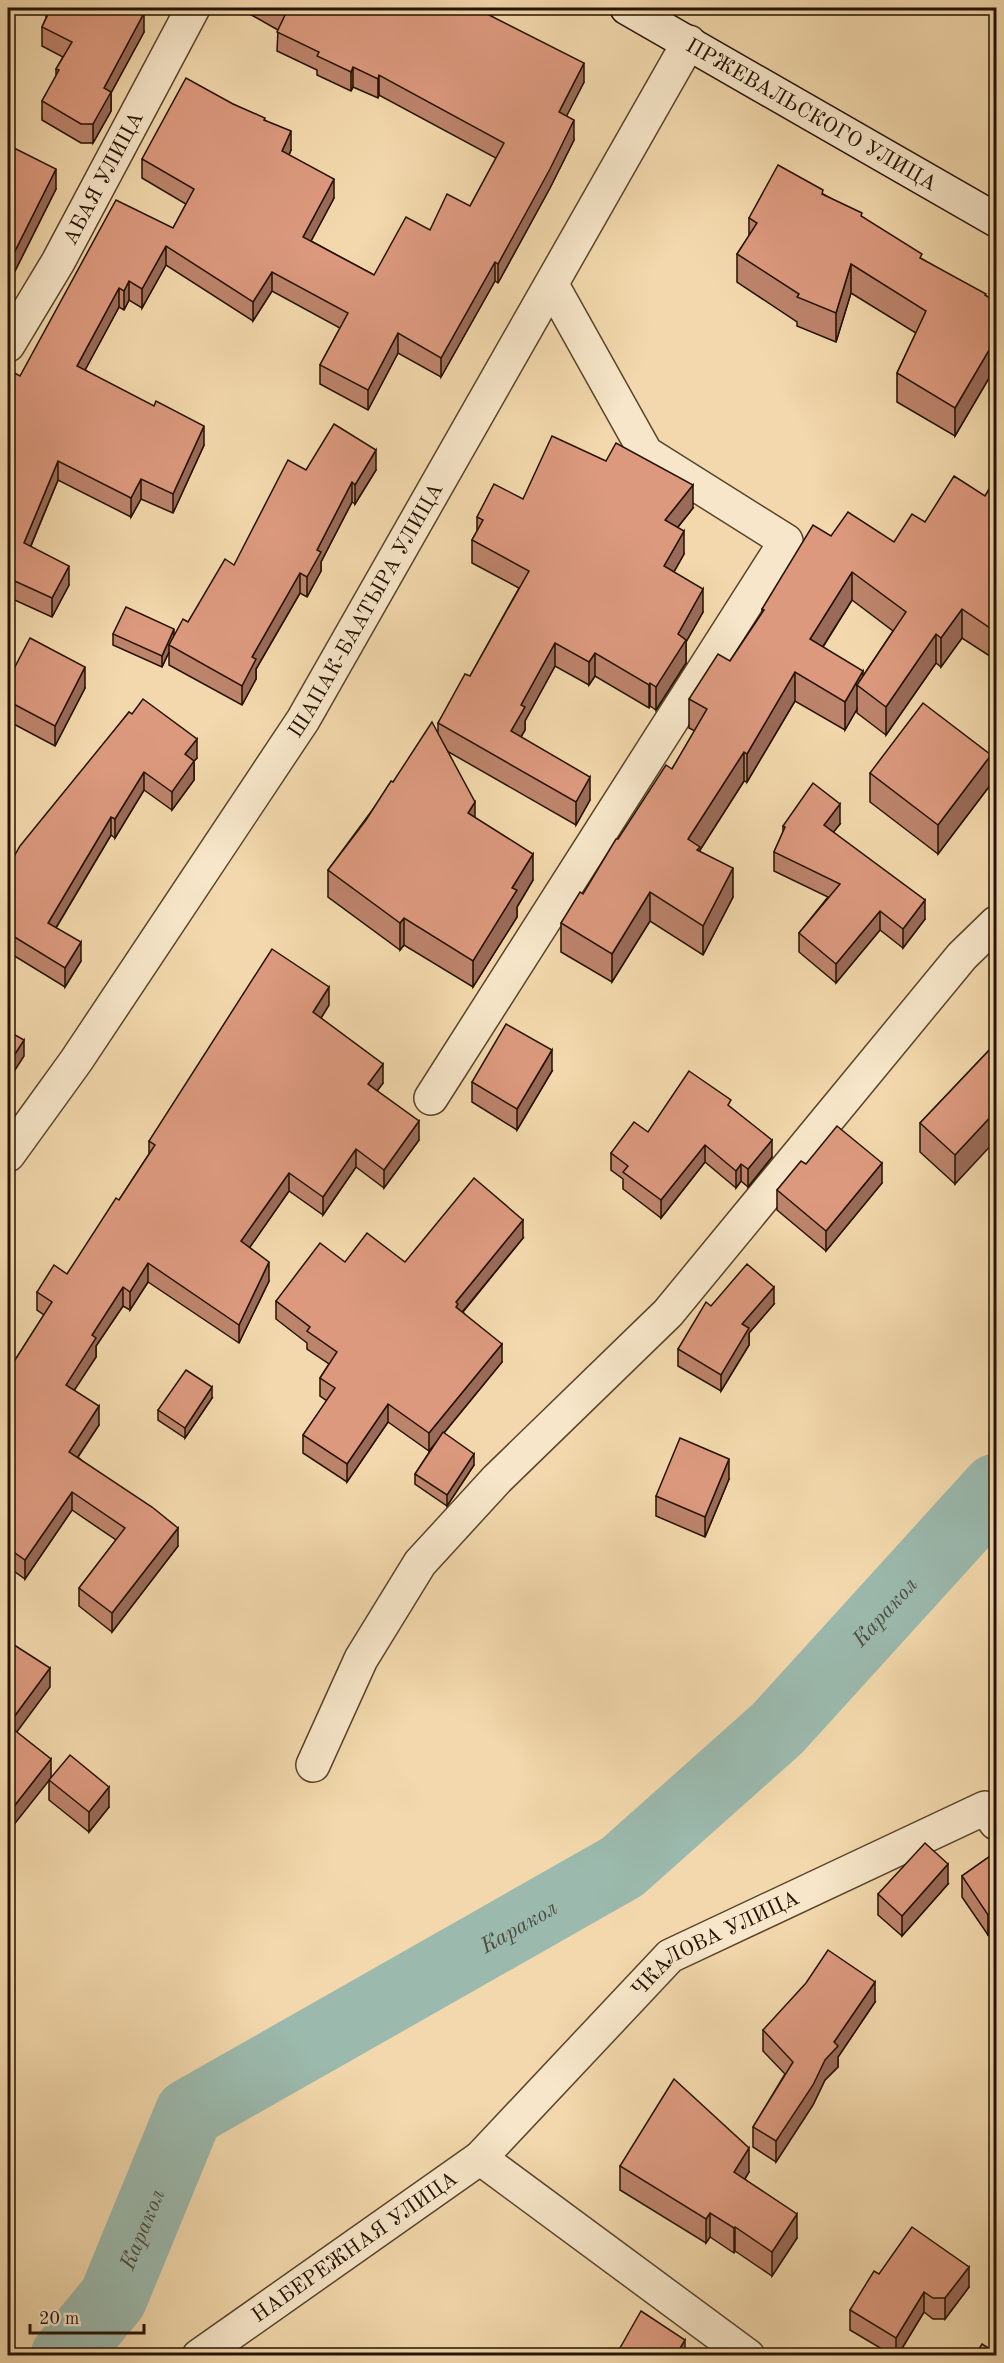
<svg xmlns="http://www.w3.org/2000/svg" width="1004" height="2363" viewBox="0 0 1004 2363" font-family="'Old Standard TT',serif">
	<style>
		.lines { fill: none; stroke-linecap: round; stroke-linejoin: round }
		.river { stroke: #9bb9ad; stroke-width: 69 }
		.minor-casing { stroke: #58442b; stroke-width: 36 }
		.secondary-casing { stroke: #251200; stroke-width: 36 }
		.minor { stroke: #f7e6c9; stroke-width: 33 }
		.secondary { stroke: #f7e6c9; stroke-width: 33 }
		.wall { fill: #bd846c; stroke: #251200; stroke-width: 1.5; fill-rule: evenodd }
		.shaded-wall { fill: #9a6b58; stroke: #251200; stroke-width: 1.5 }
		.building { fill: #dc997e; stroke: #251200; stroke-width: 1.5 }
		.labels { text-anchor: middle; stroke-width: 4.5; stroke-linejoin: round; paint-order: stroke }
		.street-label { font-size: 21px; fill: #251200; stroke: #f7e6c9 }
		.water-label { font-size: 22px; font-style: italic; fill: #4e4c3d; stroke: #f7e6c9 }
	</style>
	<rect width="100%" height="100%" fill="#f2d8ac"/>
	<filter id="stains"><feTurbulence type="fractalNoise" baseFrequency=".00333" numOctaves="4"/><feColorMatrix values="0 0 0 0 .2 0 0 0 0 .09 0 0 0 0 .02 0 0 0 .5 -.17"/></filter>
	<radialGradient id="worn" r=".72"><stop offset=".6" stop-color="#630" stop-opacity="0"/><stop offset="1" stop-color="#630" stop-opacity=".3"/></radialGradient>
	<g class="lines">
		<path class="river" id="s1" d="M65,2356L113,2298L189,2113L622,1867L777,1729L996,1488"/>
		<defs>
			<g id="minor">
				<path id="s2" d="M8,345L58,262L193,8"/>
				<polyline points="431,1098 786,541 646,453 552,285"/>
				<path id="s3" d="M8,1155L76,1061L303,720L689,42"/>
				<polyline points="313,1765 361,1659 420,1563 497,1479 668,1313 962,956 996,923"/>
				<polyline points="480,2158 748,2356"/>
				<path id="s4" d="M199,2356L480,2158L670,1956L985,1808L996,1823"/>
			</g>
			<g id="secondary">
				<path id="s5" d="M627,8L996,220"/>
			</g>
		</defs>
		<use href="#minor" class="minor-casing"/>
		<use href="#secondary" class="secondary-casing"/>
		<use href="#minor" class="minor"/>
		<use href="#secondary" class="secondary"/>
	</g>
	<g class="wall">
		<polygon points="46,8 134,8 144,32 111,93 111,111 93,143 81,143 42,120 42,101 56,76 56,69 63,57 42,46 42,27 46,18"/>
		<polygon points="239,8 495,8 490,15 584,82 566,116 574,140 550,188 498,283 495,281 441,377 398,353 368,410 320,384 320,365 340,328 272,291 253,321 166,265 142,308 129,300 124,310 119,307 85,370 204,445 173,513 141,499 131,517 58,480 31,546 69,585 52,617 8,597 8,378 20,376 173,228 186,204 142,178 142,159 233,104 265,120 291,150 289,155 334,198 311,241 374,275 430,230 470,206 496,158 379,95 378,98 353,87 351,91 317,75 317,70 277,51 278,30"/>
		<polygon points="987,8 996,8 996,13"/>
		<polygon points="8,145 56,189 8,285"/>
		<polygon points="823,194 862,217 922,259 986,296 996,306 996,384 989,378 955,436 897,402 897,373 916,333 851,293 836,342 797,326 797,322 737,282 737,254 749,236 749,218"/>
		<polygon points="306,470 376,470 355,504 352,502 321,562 321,571 307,597 300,593 256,669 256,679 242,705 169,665 169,652 162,667 113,645 113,634 174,635 188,622 234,565"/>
		<path d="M996,478V660L962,638L941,667L936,663L886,735L857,713V709L845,730L795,701L747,782L744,781L700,850V852L733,897L703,955L650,921L612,982L561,952V923L583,894L618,839L672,769L695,731L689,728V699L730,661L762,613V609L831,536L894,542L925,522L985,496ZM852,600L893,631L863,676L823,647Z"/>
		<polygon points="523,499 693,508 678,527 684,554 674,572 703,612 686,642 686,663 656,710 650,706 649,708 595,676 589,685 555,666 525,721 525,730 521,737 590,800 576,825 447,751 475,818 533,880 517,907 517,917 473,987 404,945 400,950 328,897 328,870 393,782 438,735 438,723 470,676 519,588 472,563 472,540 477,531 477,517"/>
		<polygon points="8,680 85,688 55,746 8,721"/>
		<polygon points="129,712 197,758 194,761 194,780 172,810 144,790 115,838 111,835 56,928 81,961 65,987 8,952 8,867"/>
		<polygon points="870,773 991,784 938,854 870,802"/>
		<polygon points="840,824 833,832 925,919 903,948 880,930 836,983 799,952 799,933 828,897 774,871 774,852 783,832 783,826"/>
		<polygon points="329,1005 321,1018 383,1083 377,1091 419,1140 384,1188 356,1167 323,1215 289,1191 249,1248 269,1281 239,1343 148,1282 130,1310 123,1306 96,1346 96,1357 74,1390 99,1425 78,1457 178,1546 112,1632 79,1606 79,1588 116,1540 72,1510 25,1579 8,1567 8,1371 44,1315 37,1310 37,1292 67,1274 119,1200 149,1154 149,1141"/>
		<polygon points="996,1043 955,1184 920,1152 920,1123"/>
		<polygon points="552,1071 517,1130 472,1102 472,1082"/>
		<polygon points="731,1108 772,1157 748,1187 741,1181 736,1188 705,1162 661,1218 623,1189 623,1179 611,1170 611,1153 648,1132"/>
		<polygon points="806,1164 882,1183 826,1251 777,1210 777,1190"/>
		<polygon points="523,1238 463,1312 502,1362 444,1433 474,1465 447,1506 415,1484 415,1474 434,1445 429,1451 388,1422 347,1482 303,1453 303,1435 327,1401 320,1396 320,1378 329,1364 307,1349 307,1343 276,1319 276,1301 345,1262 405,1262"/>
		<polygon points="774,1304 749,1333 749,1345 721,1391 678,1366 678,1349 711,1306"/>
		<polygon points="212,1398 185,1438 158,1420 158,1410"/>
		<polygon points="729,1479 705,1537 656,1516 656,1496"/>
		<polygon points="49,1780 109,1807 89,1832 49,1800"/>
		<polygon points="996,1852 996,1929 988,1935 962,1897 962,1876"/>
		<polygon points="948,1884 902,1936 878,1915 878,1894"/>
		<polygon points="875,2002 838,2057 838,2067 825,2080 813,2105 776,2162 753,2147 753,2127 785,2074 763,2051 763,2030"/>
		<polygon points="620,2166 749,2172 745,2179 797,2238 772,2276 735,2251 734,2253 710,2237 706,2243 620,2190"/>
		<polygon points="879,2274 969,2287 945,2319 933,2319 924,2312 898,2355 892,2355 850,2330 850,2310"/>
	</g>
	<g class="shaded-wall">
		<polygon points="483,8 495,8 481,30 481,11"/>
		<polygon points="144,13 144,32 111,93 111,111 93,143 93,124 104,88"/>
		<polygon points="584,63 584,82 559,131 559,112"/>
		<polygon points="353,67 353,87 351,91 351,72"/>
		<polygon points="379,75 379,95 378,98 378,79"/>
		<polygon points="574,120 574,140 550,188 498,283 498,264"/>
		<polygon points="291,131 291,150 282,170 282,151"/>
		<polygon points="56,169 56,189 8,285 8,265"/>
		<polygon points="334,179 334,198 303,256 303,237"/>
		<polygon points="166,246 166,265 142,308 142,289"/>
		<polygon points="495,262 495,281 441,377 441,358"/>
		<polygon points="851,264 851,293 836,342 836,313"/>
		<polygon points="272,272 272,291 253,321 253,302"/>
		<polygon points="129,281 129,300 124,310 124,291"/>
		<polygon points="119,288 119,307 77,385 77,366"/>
		<polygon points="398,333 398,353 368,410 368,390"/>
		<polygon points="989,350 989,378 955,436 955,408"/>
		<polygon points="204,426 204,445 173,513 173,494"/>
		<polygon points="376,450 376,470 355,504 355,485"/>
		<polygon points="58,461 58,480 24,562 24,543"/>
		<polygon points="141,479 141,499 131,517 131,498"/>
		<polygon points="352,482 352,502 321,562 321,571 307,597 307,577 317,550"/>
		<polygon points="693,485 693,508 665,543 665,520"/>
		<polygon points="684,531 684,554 664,589 664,566"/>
		<polygon points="69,566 69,585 52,617 52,598"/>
		<polygon points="852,572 852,600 810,667 810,639"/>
		<polygon points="300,573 300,593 256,669 256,679 242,705 242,686 252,657"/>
		<polygon points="703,589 703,612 686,642 686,663 656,710 656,687 678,634"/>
		<polygon points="962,609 962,638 941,667 941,638"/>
		<polygon points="174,629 174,640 169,645 169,652 162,667 162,656"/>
		<polygon points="936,634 936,663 886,735 886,707"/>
		<polygon points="555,643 555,666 525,721 525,730 511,754 511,731 521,705"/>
		<polygon points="595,653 595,676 589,685 589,662"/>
		<polygon points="85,667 85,688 55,746 55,726"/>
		<polygon points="863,671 863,689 857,685 857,709 845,730 845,702"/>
		<polygon points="795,672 795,701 747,782 747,754"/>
		<polygon points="650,683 650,706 649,708 649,685"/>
		<polygon points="197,739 197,758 194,761 194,780 172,810 172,792 185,754"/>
		<polygon points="744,752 744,781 700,850 700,875 688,839"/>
		<polygon points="991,755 991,784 938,854 938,825"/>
		<polygon points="144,772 144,790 115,838 115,819"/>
		<polygon points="590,777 590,800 576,825 576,802"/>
		<polygon points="475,802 475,828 468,813"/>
		<polygon points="840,804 840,824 824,844 824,825"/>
		<polygon points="111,817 111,835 48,941 48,923"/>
		<polygon points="533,854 533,880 517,907 517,917 473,987 473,961 512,888"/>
		<polygon points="733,868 733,897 703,955 703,926"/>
		<polygon points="650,892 650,921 612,982 612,954"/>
		<polygon points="925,900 925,919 903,948 903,929"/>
		<polygon points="880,911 880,930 836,983 836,964"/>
		<polygon points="404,918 404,945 400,950 400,923"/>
		<polygon points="81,942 81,961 65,987 65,968"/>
		<polygon points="329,987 329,1005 313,1031 313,1012"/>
		<polygon points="24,1040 24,1056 8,1081 8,1065"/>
		<polygon points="552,1050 552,1071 517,1130 517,1109"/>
		<polygon points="383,1064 383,1083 368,1103 368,1084"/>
		<polygon points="996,1111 996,1140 955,1184 955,1155"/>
		<polygon points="419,1121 419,1140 384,1188 384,1170"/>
		<polygon points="772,1140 772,1157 748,1187 748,1169"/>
		<polygon points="705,1145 705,1162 661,1218 661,1200"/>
		<polygon points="356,1149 356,1167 323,1215 323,1197"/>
		<polygon points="882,1163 882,1183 826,1251 826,1231"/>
		<polygon points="741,1164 741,1181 736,1188 736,1171"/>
		<polygon points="289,1173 289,1191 241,1260 241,1241"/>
		<polygon points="523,1220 523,1238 458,1317 456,1325 456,1302"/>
		<polygon points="269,1262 269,1281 239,1343 239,1325"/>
		<polygon points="148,1263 148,1282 130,1310 130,1292"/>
		<polygon points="123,1287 123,1306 96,1346 96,1357 66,1403 66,1385 92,1335"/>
		<polygon points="774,1287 774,1304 749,1333 749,1345 721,1391 721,1375 742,1324"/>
		<polygon points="502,1344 502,1362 429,1451 429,1433"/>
		<polygon points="212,1387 212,1398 185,1438 185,1428"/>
		<polygon points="388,1404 388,1422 347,1482 347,1464"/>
		<polygon points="99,1406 99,1425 69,1470 69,1452"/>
		<polygon points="474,1454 474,1465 447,1506 447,1495"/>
		<polygon points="729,1459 729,1479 705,1537 705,1517"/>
		<polygon points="72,1492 72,1510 25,1579 25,1560"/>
		<polygon points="178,1528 178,1546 112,1632 112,1613"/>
		<polygon points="50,1668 50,1687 8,1744 8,1725"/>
		<polygon points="51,1759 51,1778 8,1832 8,1814"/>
		<polygon points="109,1787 109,1807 89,1832 89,1812"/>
		<polygon points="948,1864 948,1884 902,1936 902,1916"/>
		<polygon points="996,1909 996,1929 988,1935 988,1915"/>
		<polygon points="875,1982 875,2002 838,2057 838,2067 825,2080 813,2105 776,2162 776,2141 834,2042"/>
		<polygon points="749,2148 749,2172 734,2197 734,2172"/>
		<polygon points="710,2213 710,2237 706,2243 706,2219"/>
		<polygon points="797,2214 797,2238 772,2276 772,2252"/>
		<polygon points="735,2227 735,2251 734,2253 734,2228"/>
		<polygon points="969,2267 969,2287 945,2319 945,2298"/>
		<polygon points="924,2292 924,2312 898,2355 896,2355 896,2338"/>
		<polygon points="685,2340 685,2355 676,2355"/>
	</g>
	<g class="building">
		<polygon points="51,8 134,8 144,13 104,88 111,92 93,124 81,124 42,101 59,70 56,69 72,42 42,27"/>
		<polygon points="271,8 483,8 481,11 584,63 559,112 574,120 550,169 498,264 495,262 441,358 398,333 368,390 320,365 348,313 272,272 253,302 166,246 142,289 129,281 124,291 119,288 77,366 154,406 156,401 204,426 173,494 141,479 131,498 58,461 24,543 69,566 52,598 8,578 8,378 11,371 20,376 116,200 173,228 194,189 142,159 186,78 233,104 265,118 264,120 291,131 282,151 334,179 303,237 374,275 406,217 430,230 447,194 470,206 504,143 379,75 378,79 353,67 351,72 317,56 319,52 277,32 285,15"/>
		<polygon points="8,145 56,169 8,265"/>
		<polygon points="778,165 823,190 822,194 862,213 861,216 922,254 920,258 986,294 985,295 996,302 994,304 996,306 996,355 989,350 955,408 897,373 926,311 851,264 836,313 797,297 799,294 737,254 757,223 749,218"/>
		<polygon points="334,424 376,450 355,485 352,482 317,550 321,552 307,577 300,573 252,657 256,659 242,686 169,645 183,619 188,622 225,559 234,565 288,460 306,470"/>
		<polygon points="552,436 606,461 616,443 693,485 665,520 684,531 664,566 703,589 678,634 686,640 656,687 650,683 649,685 595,653 589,662 555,643 521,705 525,707 511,731 590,777 576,802 438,723 465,674 470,676 529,571 472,540 483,520 477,517 494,484 523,499"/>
		<polygon points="954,476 985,496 996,478 996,632 962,609 941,638 936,634 886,707 857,685 906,612 852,572 810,639 863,671 845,702 795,672 747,754 744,752 688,839 700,847 697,850 733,868 703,926 650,892 612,954 561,923 580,892 583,894 616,839 618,839 666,765 672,769 707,709 689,699 718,654 730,661 764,610 762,609 813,525 831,536 848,512 894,542 912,514 925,522"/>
		<polygon points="126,607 174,629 162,656 113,634"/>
		<polygon points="30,638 85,667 55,726 8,701 8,680"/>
		<polygon points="143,699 197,739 185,754 194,761 172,792 144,772 115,819 111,817 48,923 81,942 65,968 8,933 8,867 20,846 129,712 132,714"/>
		<polygon points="923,703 991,755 938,825 870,773"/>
		<polygon points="432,722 475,802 468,813 533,854 512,888 517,890 473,961 404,918 400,923 328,870 366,820 391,781 393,782"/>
		<polygon points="813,783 840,804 824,825 925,900 903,929 880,911 836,964 799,933 840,884 774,852 785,827 783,826"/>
		<polygon points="272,949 329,987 313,1012 383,1064 368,1084 419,1121 384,1170 356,1149 323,1197 289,1173 241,1241 269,1262 239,1325 148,1263 130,1292 123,1287 92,1335 96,1338 66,1385 99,1406 69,1452 152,1507 178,1528 112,1613 79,1588 125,1528 72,1492 25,1560 8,1548 8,1371 52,1302 37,1292 54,1265 67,1274 116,1198 119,1200 155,1145 149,1141"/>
		<polygon points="506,1024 552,1050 517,1109 472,1082"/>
		<polygon points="8,1031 24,1040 8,1065"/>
		<polygon points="996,1043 996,1111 955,1155 920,1123"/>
		<polygon points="689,1071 731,1100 728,1105 772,1140 748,1169 741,1164 736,1171 705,1145 661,1200 623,1172 628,1166 611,1153 634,1122 648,1132"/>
		<polygon points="837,1126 882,1163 826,1231 777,1190 801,1161 806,1164"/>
		<polygon points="474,1178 523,1220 456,1302 458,1304 456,1307 502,1344 429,1433 388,1404 347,1464 303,1435 335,1388 320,1378 337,1352 307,1331 310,1327 276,1301 320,1243 345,1262 367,1233 405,1262"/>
		<polygon points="747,1264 774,1287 742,1324 749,1328 721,1375 678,1349 706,1302 711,1306"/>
		<polygon points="186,1370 212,1387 185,1428 158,1410"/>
		<polygon points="443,1432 474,1454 447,1495 415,1474"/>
		<polygon points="680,1438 729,1459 705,1517 656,1496"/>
		<polygon points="8,1641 50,1668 8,1725"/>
		<polygon points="8,1725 51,1759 8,1814"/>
		<polygon points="70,1755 109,1787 89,1812 49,1780"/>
		<polygon points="925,1843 948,1864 902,1916 878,1894"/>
		<polygon points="996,1852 996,1909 988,1915 962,1876"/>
		<polygon points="828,1950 875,1982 834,2042 838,2046 825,2060 813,2085 776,2141 753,2127 793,2062 763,2030 806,1983"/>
		<polygon points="674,2079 749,2148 734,2172 797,2214 772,2252 735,2227 734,2228 710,2213 706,2219 620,2166"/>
		<polygon points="912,2227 969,2267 945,2298 933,2298 924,2292 896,2338 850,2310 874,2271 879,2274"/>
		<polygon points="641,2311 685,2340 676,2355 616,2355"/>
		<polygon points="982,2344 996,2353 996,2355 975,2355"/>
	</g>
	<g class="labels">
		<g class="street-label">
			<text dy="7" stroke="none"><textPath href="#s5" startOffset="213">ПРЖЕВАЛЬСКОГО УЛИЦА</textPath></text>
			<text dy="7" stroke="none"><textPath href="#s2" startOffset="192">АБАЯ УЛИЦА</textPath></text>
			<text dy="7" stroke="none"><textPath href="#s3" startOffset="652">ШАПАК-БААТЫРА УЛИЦА</textPath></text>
			<text dy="7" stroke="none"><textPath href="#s4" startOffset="666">ЧКАЛОВА УЛИЦА</textPath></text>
			<text dy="7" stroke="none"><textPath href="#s4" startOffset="190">НАБЕРЕЖНАЯ УЛИЦА</textPath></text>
		</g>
		<g class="water-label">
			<text dy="8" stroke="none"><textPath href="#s1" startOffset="1140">Каракол</textPath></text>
			<text dy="8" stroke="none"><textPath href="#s1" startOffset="654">Каракол</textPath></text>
			<text dy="8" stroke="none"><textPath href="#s1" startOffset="150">Каракол</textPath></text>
		</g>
	</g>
	<rect width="1004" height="2363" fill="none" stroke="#f2d8ac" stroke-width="30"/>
	<rect x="9" y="9" width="986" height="2345" fill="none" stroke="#251200" stroke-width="3"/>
	<rect x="15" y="15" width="974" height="2333" fill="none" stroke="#251200" stroke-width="1.5"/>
	<path d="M30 2324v9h114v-9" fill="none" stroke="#251200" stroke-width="3"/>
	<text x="39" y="2324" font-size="18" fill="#251200" stroke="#f7e6c9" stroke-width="4.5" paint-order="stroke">20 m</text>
	<rect width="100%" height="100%" filter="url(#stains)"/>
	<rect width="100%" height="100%" fill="url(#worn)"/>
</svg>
